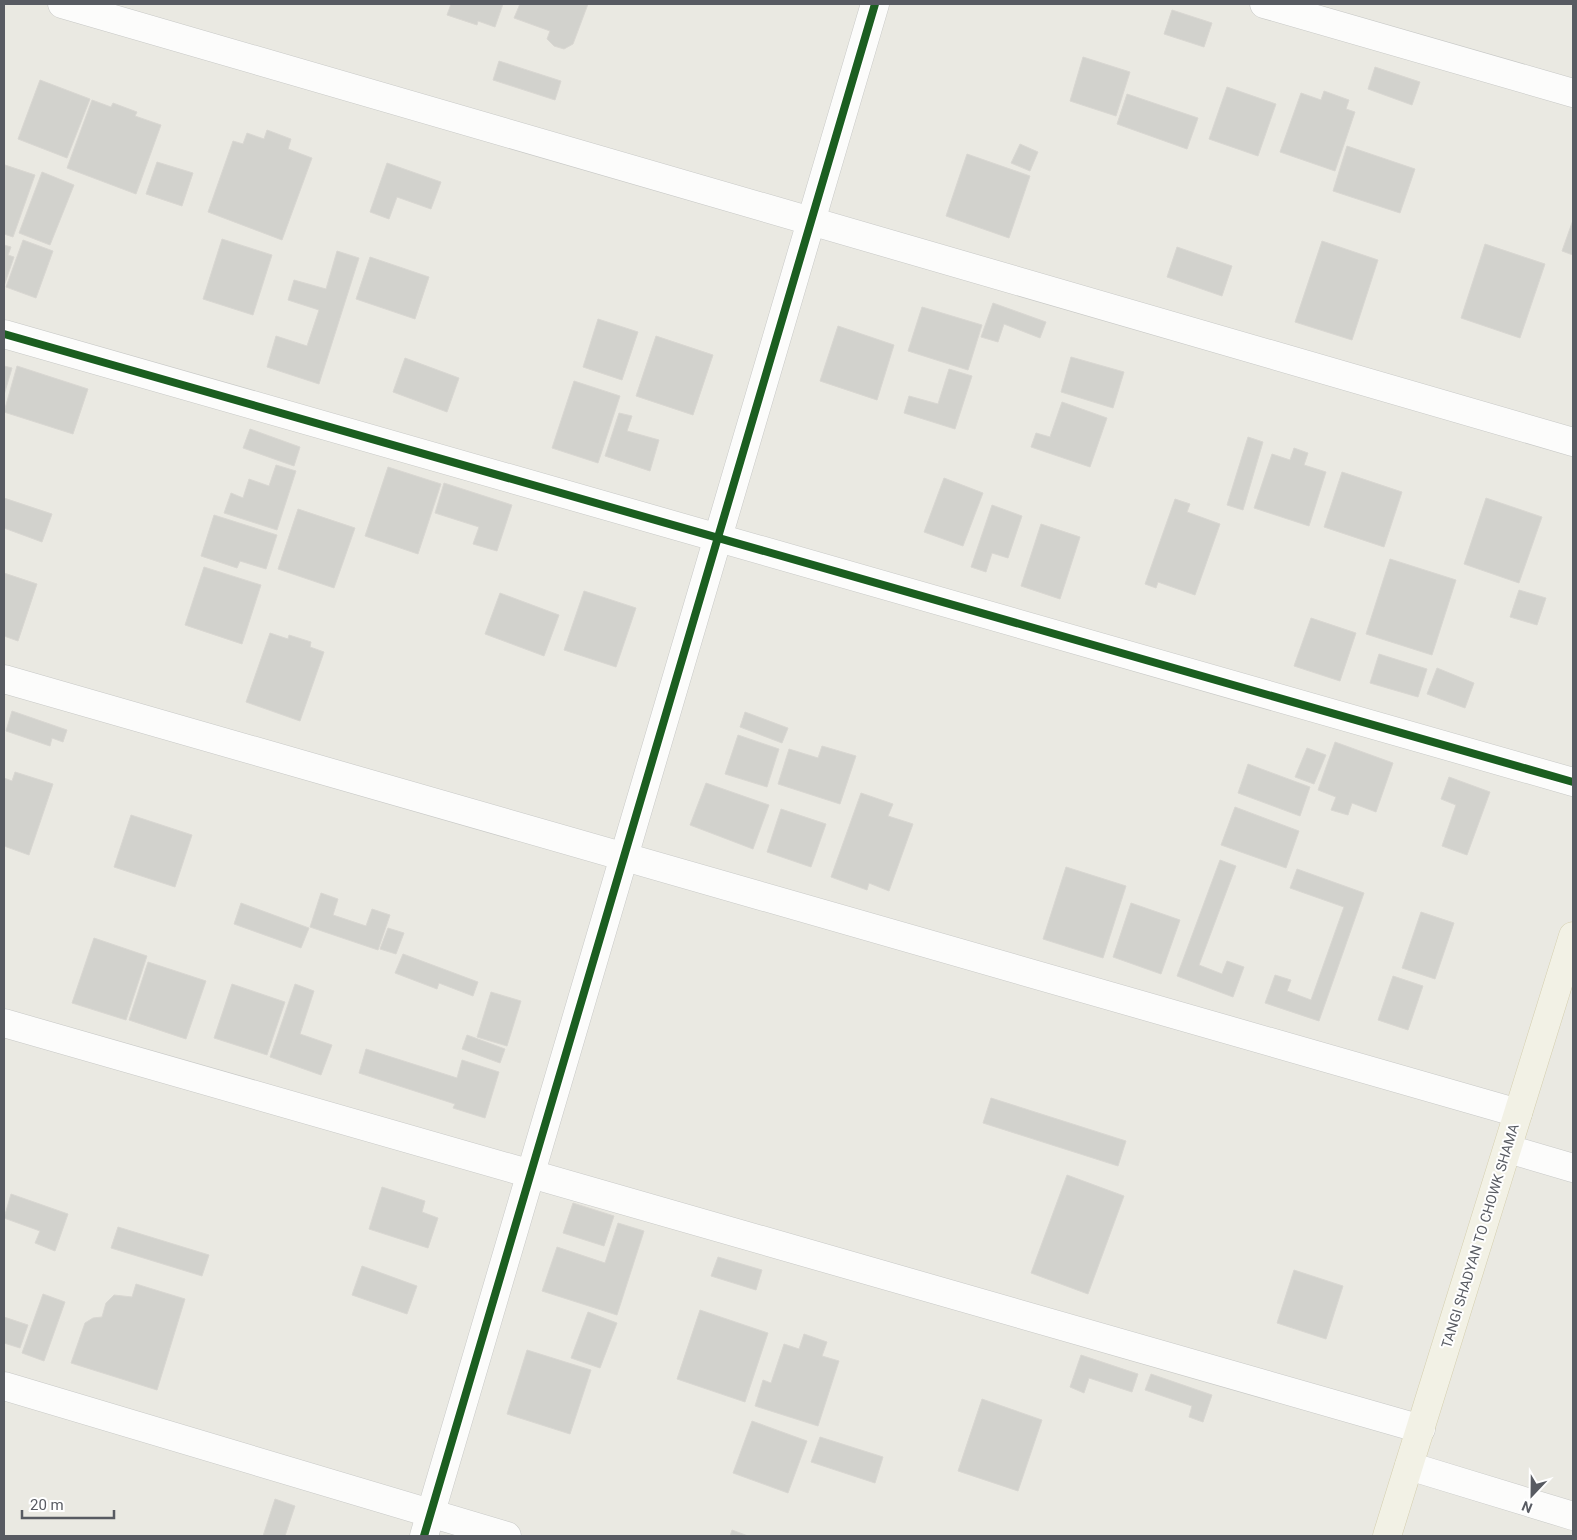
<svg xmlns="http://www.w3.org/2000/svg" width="1577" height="1540" viewBox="0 0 1577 1540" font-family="Roboto,sans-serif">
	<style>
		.building { fill: #d2d2cd; stroke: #d9d7d2 }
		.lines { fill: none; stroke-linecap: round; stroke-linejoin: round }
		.minor-casing { stroke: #c7c8c6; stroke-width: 29 }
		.primary-casing { stroke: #d4cead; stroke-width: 29 }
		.minor { stroke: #fcfcfb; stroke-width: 28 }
		.primary { stroke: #f2f1e5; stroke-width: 28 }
		.cycleway-casing { stroke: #fff; stroke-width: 11 }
		.cycleway { stroke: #1b5e20; stroke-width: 8 }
		.labels { text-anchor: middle; stroke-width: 4; stroke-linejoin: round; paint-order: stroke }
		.street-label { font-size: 14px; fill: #585b62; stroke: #fff }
	</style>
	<rect width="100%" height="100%" fill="#eae9e2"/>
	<g class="building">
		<polygon points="451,4 503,4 495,27 478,21 477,25 447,15"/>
		<polygon points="520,4 588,4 573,44 564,49 554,46 547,39 550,31 514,18"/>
		<polygon points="1172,10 1212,23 1204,47 1164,34"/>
		<polygon points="1083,57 1130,72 1116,116 1070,101"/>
		<polygon points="499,61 561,81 555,100 493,80"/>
		<polygon points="1375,67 1420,82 1412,105 1368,89"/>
		<polygon points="40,80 90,99 67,158 18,139"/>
		<polygon points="1227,87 1276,104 1258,156 1209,139"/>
		<polygon points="1324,91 1349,100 1346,109 1355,112 1335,171 1280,152 1301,93 1321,100"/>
		<polygon points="1127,94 1198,118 1187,149 1117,124"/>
		<polygon points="92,100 111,107 113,103 137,112 135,116 161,125 136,194 67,168"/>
		<polygon points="267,130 291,139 288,149 312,158 282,240 208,212 233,141 243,144 247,133 264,139"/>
		<polygon points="1020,144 1038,152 1030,171 1011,163"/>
		<polygon points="1347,146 1415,169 1400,213 1333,191"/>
		<polygon points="967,154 1030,176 1009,238 946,216"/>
		<polygon points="157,162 193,173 182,206 146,194"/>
		<polygon points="387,163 441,182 431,209 397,197 389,219 370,212"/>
		<polygon points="5,165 35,175 13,237 4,234"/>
		<polygon points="42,172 74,185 50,245 19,233"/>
		<polygon points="1573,220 1573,255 1562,251"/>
		<polygon points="222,239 272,255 253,315 203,299"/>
		<polygon points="23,240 53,251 36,298 6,287"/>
		<polygon points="1322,241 1378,260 1352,340 1295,322"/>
		<polygon points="1485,244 1545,264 1520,338 1461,318"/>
		<polygon points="4,245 11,247 8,255 14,257 4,286"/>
		<polygon points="1177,247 1232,266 1222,296 1167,277"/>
		<polygon points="337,251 359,258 319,384 267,367 276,336 307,346 319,310 288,300 294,280 326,289"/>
		<polygon points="370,257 429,277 415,319 356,299"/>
		<polygon points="993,303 1046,322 1040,338 1004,324 998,342 981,337"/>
		<polygon points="922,307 982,325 968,370 908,351"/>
		<polygon points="598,319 638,332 622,380 583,367"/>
		<polygon points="838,326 894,345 877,400 820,381"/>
		<polygon points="656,336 713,355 693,415 636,396"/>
		<polygon points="1071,357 1124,372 1113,408 1061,392"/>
		<polygon points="405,358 459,378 447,412 393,392"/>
		<polygon points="4,366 12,368 4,395"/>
		<polygon points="17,366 88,389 73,434 4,412"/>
		<polygon points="949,369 972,376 955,429 904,413 909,396 938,404"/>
		<polygon points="574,381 620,396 598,463 552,448"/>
		<polygon points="1062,402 1107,418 1090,467 1031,447 1036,433 1050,437"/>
		<polygon points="619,413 632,416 627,431 659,440 650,471 605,456"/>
		<polygon points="250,429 300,447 294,466 243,448"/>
		<polygon points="1248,437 1263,442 1243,510 1227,505"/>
		<polygon points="1294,448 1308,453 1304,465 1326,472 1309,526 1254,508 1272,454 1290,460"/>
		<polygon points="276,465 296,471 277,530 224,513 231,493 243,498 249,479 269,486"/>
		<polygon points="388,467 441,484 418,554 365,536"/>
		<polygon points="1342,472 1402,492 1384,547 1324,527"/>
		<polygon points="944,478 983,493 963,546 924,532"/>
		<polygon points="444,483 512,505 497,551 473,544 479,527 435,513"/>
		<polygon points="4,498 52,514 42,542 4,528"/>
		<polygon points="1486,498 1542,517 1519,583 1464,564"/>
		<polygon points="1175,499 1190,504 1187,512 1220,524 1195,595 1158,582 1156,588 1145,584"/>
		<polygon points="992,505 1022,516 1008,558 992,553 986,572 971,567"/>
		<polygon points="298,509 355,528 334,588 278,569"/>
		<polygon points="214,515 277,535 266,569 240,561 237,568 201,556"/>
		<polygon points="1041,524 1080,537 1060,599 1021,586"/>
		<polygon points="1390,559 1456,580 1432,655 1366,634"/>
		<polygon points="204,567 261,585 242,644 185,625"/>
		<polygon points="4,573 37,584 18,641 4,636"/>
		<polygon points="1519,590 1546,598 1537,625 1510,617"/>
		<polygon points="584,591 636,608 616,667 564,650"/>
		<polygon points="500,593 559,615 544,656 485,634"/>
		<polygon points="1311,618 1356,633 1340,681 1294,666"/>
		<polygon points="270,633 288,639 289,635 311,642 310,647 324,652 300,721 246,702"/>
		<polygon points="1379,654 1427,669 1418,697 1370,683"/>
		<polygon points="1437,668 1474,683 1465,708 1427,694"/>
		<polygon points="12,711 67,730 63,742 52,738 50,746 6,731"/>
		<polygon points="745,712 788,728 782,743 740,727"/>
		<polygon points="738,735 779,749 767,787 725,774"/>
		<polygon points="1335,742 1393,763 1376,812 1352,803 1348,815 1331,810 1336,797 1318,790"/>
		<polygon points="822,746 856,756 840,804 778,784 789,749 818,758"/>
		<polygon points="1307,748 1326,755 1314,784 1295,777"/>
		<polygon points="1248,764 1310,787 1300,816 1238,793"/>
		<polygon points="15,772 53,784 29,855 4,846 4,778 12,781"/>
		<polygon points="1449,777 1490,792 1467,855 1442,846 1456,805 1441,799"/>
		<polygon points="706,783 769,805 753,849 690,825"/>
		<polygon points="861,793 893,804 888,816 913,824 889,891 869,883 867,890 831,877"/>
		<polygon points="1235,807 1299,831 1286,868 1221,845"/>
		<polygon points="781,809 826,824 811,867 767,852"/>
		<polygon points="131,815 192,835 175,887 114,867"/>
		<polygon points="1220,860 1236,866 1199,965 1222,974 1227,961 1244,967 1233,997 1177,976"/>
		<polygon points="1066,867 1126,886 1103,958 1043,939"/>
		<polygon points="1297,869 1364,893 1319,1021 1265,1003 1275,975 1291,980 1287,991 1311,1000 1344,907 1290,888"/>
		<polygon points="321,893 338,899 333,915 366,926 372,909 390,915 378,950 310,927"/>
		<polygon points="241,903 309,928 301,948 234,924"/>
		<polygon points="1131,903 1180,920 1161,974 1113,957"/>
		<polygon points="1421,912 1454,923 1435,979 1402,968"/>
		<polygon points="388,928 404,933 396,954 380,949"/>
		<polygon points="94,938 147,956 126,1020 72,1003"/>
		<polygon points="403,954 478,982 473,996 439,983 437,989 395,973"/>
		<polygon points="148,962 206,981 186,1039 129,1020"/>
		<polygon points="1393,976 1423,986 1408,1030 1378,1020"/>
		<polygon points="232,984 285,1002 267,1055 214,1038"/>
		<polygon points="295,984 314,991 300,1034 332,1045 321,1075 270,1057"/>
		<polygon points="491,992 521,1001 507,1046 477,1037"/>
		<polygon points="467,1035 505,1049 500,1063 462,1049"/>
		<polygon points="366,1049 457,1078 462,1060 499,1072 485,1118 453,1108 455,1104 359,1073"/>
		<polygon points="991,1098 1126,1141 1118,1166 983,1123"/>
		<polygon points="1067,1175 1124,1196 1088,1294 1031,1273"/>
		<polygon points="382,1187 425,1201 422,1212 438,1218 428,1248 369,1229"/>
		<polygon points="11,1194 68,1214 55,1251 35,1243 40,1231 4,1218"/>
		<polygon points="573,1203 614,1216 604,1246 563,1233"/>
		<polygon points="618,1223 644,1231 617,1315 542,1291 557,1247 605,1263"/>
		<polygon points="118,1227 209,1255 202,1276 111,1248"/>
		<polygon points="718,1257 762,1270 756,1290 711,1276"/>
		<polygon points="362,1266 417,1286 407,1314 352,1295"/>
		<polygon points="1294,1270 1343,1286 1326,1339 1277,1323"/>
		<polygon points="136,1284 185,1299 157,1390 71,1363 85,1323 93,1318 102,1317 106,1303 114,1295 132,1297"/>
		<polygon points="43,1294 65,1302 44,1361 22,1353"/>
		<polygon points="700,1310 768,1333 745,1402 677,1379"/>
		<polygon points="588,1312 617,1323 600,1368 571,1358"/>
		<polygon points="4,1317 28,1325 20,1348 4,1343"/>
		<polygon points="804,1334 827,1342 822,1356 839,1361 818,1426 755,1406 763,1380 771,1383 784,1344 799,1349"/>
		<polygon points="527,1350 591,1370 570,1434 507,1414"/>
		<polygon points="1081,1355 1138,1374 1132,1392 1089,1378 1084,1393 1070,1387"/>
		<polygon points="1151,1374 1212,1395 1203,1422 1189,1417 1192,1406 1145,1390"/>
		<polygon points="982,1399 1042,1420 1018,1491 958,1471"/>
		<polygon points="752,1421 807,1441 788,1493 733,1473"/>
		<polygon points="820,1437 883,1457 875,1483 811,1462"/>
		<polygon points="275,1499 295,1506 285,1536 263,1536"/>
		<polygon points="732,1530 748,1536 730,1536"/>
	</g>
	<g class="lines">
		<defs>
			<g id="minor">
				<polyline points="62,4 1573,442"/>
				<polyline points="1264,4 1573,93"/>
				<polyline points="4,334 1573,782"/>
				<polyline points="4,679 1518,1113"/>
				<polyline points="4,1023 1421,1429"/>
				<polyline points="1508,1149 1573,1168"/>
				<polyline points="4,1386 507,1536"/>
				<polyline points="1409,1466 1573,1516"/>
				<polyline points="424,1536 875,4"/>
			</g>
			<polyline id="primary" points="1387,1536 1573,936"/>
		</defs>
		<use href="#minor" class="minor-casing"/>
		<use href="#primary" class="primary-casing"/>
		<use href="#minor" class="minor"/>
		<use href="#primary" class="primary"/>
		<defs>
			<g id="cycleway">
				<polyline points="4,334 1573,782"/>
				<polyline points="424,1536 875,4"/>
			</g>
		</defs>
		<use href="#cycleway" class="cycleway-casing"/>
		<use href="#cycleway" class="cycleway"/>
	</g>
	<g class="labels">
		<g class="street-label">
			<text transform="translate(1480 1236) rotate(-73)" y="5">TANGI SHADYAN TO CHOWK SHAMA</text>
		</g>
	</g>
	<rect width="1577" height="1540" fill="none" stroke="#585b62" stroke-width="10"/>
	<g transform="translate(1532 1495) rotate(202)" stroke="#ffffff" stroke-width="4" paint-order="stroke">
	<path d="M0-4L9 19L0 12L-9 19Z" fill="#585b62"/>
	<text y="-8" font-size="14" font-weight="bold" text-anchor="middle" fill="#585b62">N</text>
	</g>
	<path d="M22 1510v8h92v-8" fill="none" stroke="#585b62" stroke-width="2.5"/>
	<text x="30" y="1510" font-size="15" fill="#585b62" stroke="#ffffff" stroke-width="4" paint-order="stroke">20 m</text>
</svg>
